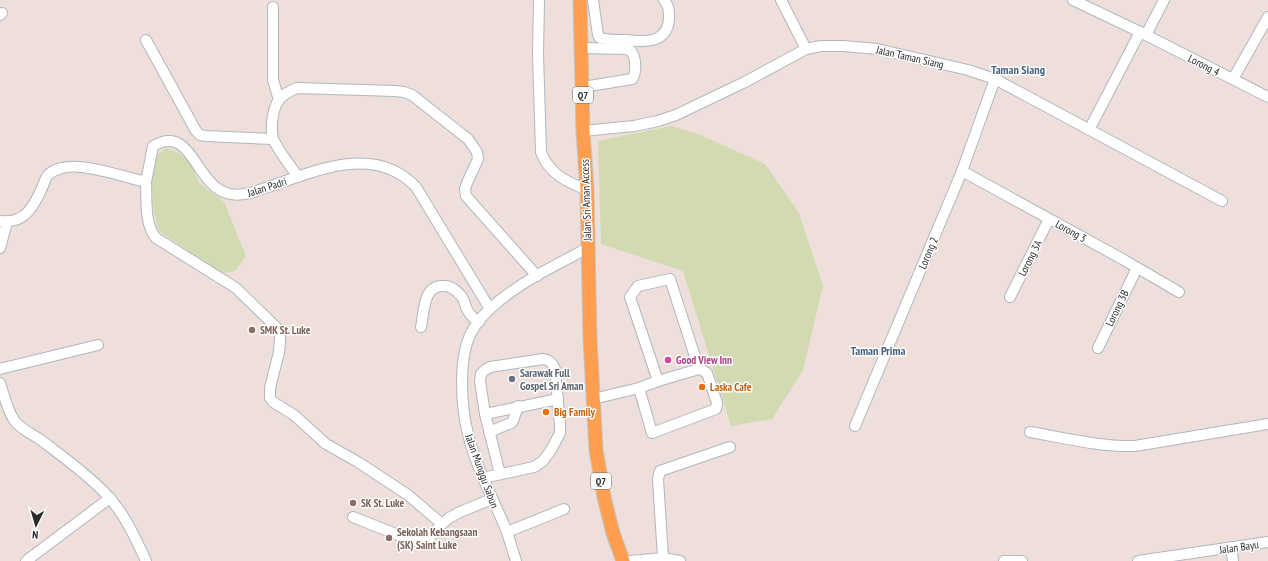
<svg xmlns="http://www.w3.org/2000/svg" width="1268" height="561" viewBox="0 0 1268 561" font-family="'PT Sans Narrow',sans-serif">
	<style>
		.cemetery { fill: #d1dab0 }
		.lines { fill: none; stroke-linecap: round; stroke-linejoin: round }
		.minor-casing { stroke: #aeb7c0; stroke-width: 12 }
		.major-casing { stroke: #c3c3c3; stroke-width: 15 }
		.minor { stroke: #fff; stroke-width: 10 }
		.major { stroke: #ff9e4e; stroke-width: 13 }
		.education-dot { fill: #8d6e63; stroke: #fff; stroke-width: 1.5 }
		.hotel-dot { fill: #d1479c; stroke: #fff; stroke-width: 1.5 }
		.worship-dot { fill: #6b7280; stroke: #fff; stroke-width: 1.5 }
		.food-dot { fill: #e8710a; stroke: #fff; stroke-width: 1.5 }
		.labels { text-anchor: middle; stroke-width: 3; stroke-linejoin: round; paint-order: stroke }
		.shield { fill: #fff; stroke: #6a6a6a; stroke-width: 1 }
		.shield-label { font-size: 10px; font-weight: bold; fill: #2a2a2a }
		.street-label { font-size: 11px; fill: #2a2a2a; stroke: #fff }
		.education-label { font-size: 11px; font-weight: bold; fill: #785e54; stroke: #fff; text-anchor: start }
		.hotel-label { font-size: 11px; font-weight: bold; fill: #b23c85; stroke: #fff; text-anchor: start }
		.worship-label { font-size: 11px; font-weight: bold; fill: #5b616d; stroke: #fff; text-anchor: start }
		.food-label { font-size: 11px; font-weight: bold; fill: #c56008; stroke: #fff; text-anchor: start }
		.neighbourhood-label { font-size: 12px; font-weight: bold; fill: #466280; stroke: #fff }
	</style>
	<rect width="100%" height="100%" fill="#eedfda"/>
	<g class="cemetery">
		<polygon points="671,126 698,134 765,164 799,213 823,286 803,370 772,419 731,426 683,271 601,244 598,141"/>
		<polygon points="166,148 177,152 190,161 199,183 224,202 246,256 235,271 221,273 159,231 154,212 151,178 156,156"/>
	</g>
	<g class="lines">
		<defs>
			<g id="minor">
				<path d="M539,0L538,54L541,152C549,174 567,182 587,190"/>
				<path d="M593,0L598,35L600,38C608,40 617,40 625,40C644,42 668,44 669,18C669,11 669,6 664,0"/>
				<polyline points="781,0 806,49"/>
				<polyline points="1073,0 1140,32 1268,97"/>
				<polyline points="273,7 273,80 279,100"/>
				<polyline points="0,15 2,13"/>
				<polyline points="1146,35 1164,0"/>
				<polyline points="146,40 196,131 200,135 206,136 273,139"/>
				<path d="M582,48L626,49L631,51C636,57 637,73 632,79L583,87"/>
				<polyline points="1233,79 1268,17"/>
				<polyline points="1089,130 1140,32"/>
				<polyline points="583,131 634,126 658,121 676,115 745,82 806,49 821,46 843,46 877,49 968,70 995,79 1222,201"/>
				<polyline points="962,171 1124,260 1179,292"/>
				<path d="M298,177C290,165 280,153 274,141C271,135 272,129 272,122C274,103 279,95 297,88L395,91L404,92L412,95L468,139L477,152L478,159L467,183L465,189L466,196L537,276"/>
				<path d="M146,182C147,199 144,224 156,238L236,288L277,328L280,334V340L279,352L270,388V398L273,402L294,415L326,444L358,462L408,495L442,524"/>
				<path d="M0,221C24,224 33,208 42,188C44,184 45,178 48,175C52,171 57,169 62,168C81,162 125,177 146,182L153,146C198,120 194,203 244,194C254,193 264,188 274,185C320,169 376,145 416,187L490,309"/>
				<polyline points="0,248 7,222"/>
				<polyline points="1010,297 1049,219"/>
				<path d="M421,327C424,313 423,284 444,286C452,286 457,291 462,297C465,301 465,307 468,311C470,316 475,319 479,322"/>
				<polyline points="1098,348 1137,268"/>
				<polyline points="0,369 98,345"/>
				<polyline points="658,381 630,297 638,286 670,279 699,369"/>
				<path d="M0,383C4,395 7,409 14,420C20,429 32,434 41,440C63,457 86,473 105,493C124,512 135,537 146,561"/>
				<polyline points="593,399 639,388 658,381 699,369 702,370 707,373 717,403 716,409 652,433 639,388"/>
				<polyline points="485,414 558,399"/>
				<polyline points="855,426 962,171 995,79"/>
				<polyline points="489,432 511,423 513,421 518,406"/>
				<path d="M1030,432C1065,438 1100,447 1135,446L1268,424"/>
				<path d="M483,478L534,467L543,461L551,450L560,433V424L555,369C553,363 550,360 543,359L490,367L485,370L481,374L480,381L485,414L500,474"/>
				<polyline points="353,517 413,541 421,541 428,539 442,524 449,518 460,512 492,499"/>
				<polyline points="507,532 564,509"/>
				<polyline points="1231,548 1233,561"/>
				<polyline points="663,558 658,479 660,471 730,447"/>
				<polyline points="26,561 110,498"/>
				<path d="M516,561C513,551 510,542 507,532C494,500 476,468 468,434C461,406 458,359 471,333C477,321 489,309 499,301C526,279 558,264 588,248"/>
				<polyline points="630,561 663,558 680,561"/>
				<polyline points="1004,561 1022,561"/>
				<polyline points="1138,561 1268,542"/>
			</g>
			<polyline id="major" points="580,0 583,131 587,190 590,338 596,450 604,497 613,533 623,561"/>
		</defs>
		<use href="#minor" class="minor-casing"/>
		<use href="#major" class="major-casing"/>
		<use href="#minor" class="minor"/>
		<use href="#major" class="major"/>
	</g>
	<g class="education-dot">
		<circle cx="252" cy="330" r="4"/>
		<circle cx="353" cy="503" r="4"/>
		<circle cx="389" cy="538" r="4"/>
	</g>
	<circle class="hotel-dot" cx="668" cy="360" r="4"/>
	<circle class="worship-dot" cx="512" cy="379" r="4"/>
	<g class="food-dot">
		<circle cx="702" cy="387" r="4"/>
		<circle cx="546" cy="412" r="4"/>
	</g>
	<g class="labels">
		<g class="shield">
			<rect x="573" y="87" width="20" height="16" rx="3"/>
			<rect x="591" y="473" width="20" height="16" rx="3"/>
		</g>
		<g class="shield-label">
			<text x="583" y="99">Q7</text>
			<text x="601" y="485">Q7</text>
		</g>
		<g class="street-label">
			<text transform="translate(910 57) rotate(13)" y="4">Jalan Taman Siang</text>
			<text transform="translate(1204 65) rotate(27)" y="4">Lorong 4</text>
			<text transform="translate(267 187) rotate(-18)" y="4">Jalan Padri</text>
			<text transform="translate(586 200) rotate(-92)" y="4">Jalan Sri Aman Access</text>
			<text transform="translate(1071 231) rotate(29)" y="4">Lorong 3</text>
			<text transform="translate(928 253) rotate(-67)" y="4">Lorong 2</text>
			<text transform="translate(1030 258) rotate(-63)" y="4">Lorong 3A</text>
			<text transform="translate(1117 308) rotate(-64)" y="4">Lorong 3B</text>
			<text transform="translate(482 471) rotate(70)" y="4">Jalan Munggu Sabun</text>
			<text transform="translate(1239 547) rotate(-8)" y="4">Jalan Bayu</text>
		</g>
		<g class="education-label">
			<text x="260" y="334">SMK St. Luke</text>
			<text x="361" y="507">SK St. Luke</text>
			<text x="397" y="536">Sekolah Kebangsaan<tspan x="397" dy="13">(SK) Saint Luke</tspan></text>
		</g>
		<g class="hotel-label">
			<text x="676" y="364">Good View Inn</text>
		</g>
		<g class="worship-label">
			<text x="520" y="377">Sarawak Full<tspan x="520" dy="13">Gospel Sri Aman</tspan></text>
		</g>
		<g class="food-label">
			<text x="710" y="391">Laska Cafe</text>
			<text x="554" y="416">Big Family</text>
		</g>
		<g class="neighbourhood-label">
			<text x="1018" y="74">Taman Siang</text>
			<text x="878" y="355">Taman Prima</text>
		</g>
	</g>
	<g transform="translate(36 525) rotate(185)" stroke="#ffffff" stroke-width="3" paint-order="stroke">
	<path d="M0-3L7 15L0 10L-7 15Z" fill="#2a2a2a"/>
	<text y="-6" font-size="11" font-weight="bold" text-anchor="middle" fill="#2a2a2a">N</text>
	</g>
</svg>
